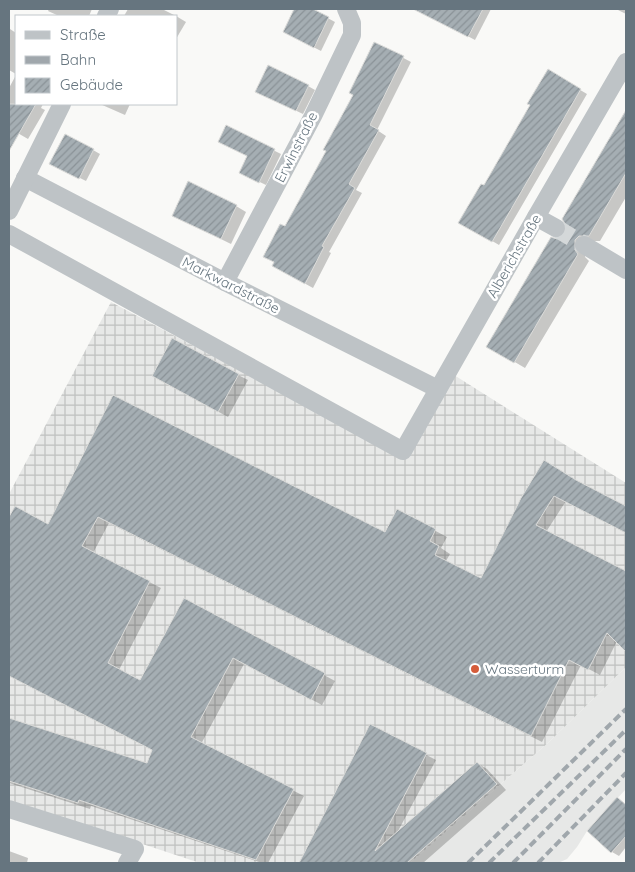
<svg xmlns="http://www.w3.org/2000/svg" width="635" height="872" viewBox="0 0 635 872" font-family="Quicksand,sans-serif">
	<style>
		.built { fill: #e7e8e7 }
		.industrial { fill: url(#industrial-grid) }
		.shadow { fill: #0003 }
		.building { fill: url(#building-hatch); stroke: #dbdbd9 }
		.lines { fill: none; stroke-linecap: round; stroke-linejoin: round }
		.minor-tunnel { stroke: #d4d8d9; stroke-width: 18; stroke-dasharray: 18 9; stroke-linecap: butt }
		.minor { stroke: #bec3c6; stroke-width: 18 }
		.rail { stroke: #a0a7ac; stroke-width: 4; stroke-dasharray: 8 4; stroke-linecap: butt }
		.poi-dot { fill: #d55c3a; stroke: #fff; stroke-width: 2 }
		.labels { text-anchor: middle; stroke-width: 5; stroke-linejoin: round; paint-order: stroke }
		.street-label { font-size: 14px; fill: #66757f; stroke: #fff }
		.poi-label { font-size: 14px; fill: #66757f; stroke: #fff; text-anchor: start }
	</style>
	<defs>
		<pattern id="industrial-grid" width="8" height="8" patternUnits="userSpaceOnUse" patternTransform="scale(1.25)"><rect width="8" height="8" fill="#e7e8e7"/><path d="M0 4h8M4 0v8" fill="none" stroke="#bfc1c0"/></pattern>
		<pattern id="building-hatch" width="6" height="6" patternUnits="userSpaceOnUse" patternTransform="scale(1.25)"><rect width="6" height="6" fill="#a5aeb3"/><path d="M-1 1l2-2M0 6l6-6M5 7l2-2" fill="none" stroke="#8a9297"/></pattern>
	</defs>
	<rect width="100%" height="100%" fill="#f9f9f7"/>
	<polygon class="built" points="626,667 626,789 587,831 577,847 567,859 558,863 410,863 549,742"/>
	<polygon class="industrial" points="111,302 405,458 454,375 626,483 626,667 549,742 410,863 200,863 9,800 9,494"/>
	<g class="shadow">
		<polygon points="49,9 92,9 89,16 59,16 48,11"/>
		<polygon points="128,9 162,9 176,16 124,16"/>
		<polygon points="296,9 311,9 335,22 321,51 284,32"/>
		<polygon points="427,9 491,9 475,40 424,13"/>
		<polygon points="616,9 626,9 626,14"/>
		<polygon points="176,16 186,22 176,39"/>
		<polygon points="10,29 16,33 16,74 9,70"/>
		<polygon points="375,43 411,62 377,130 386,136 356,190 362,193 329,252 331,253 313,288 273,266 285,228 327,151 355,95"/>
		<polygon points="548,71 587,94 499,245 460,222 484,187 531,105"/>
		<polygon points="16,75 16,104 43,104 41,108 45,110 28,139 9,128 9,88"/>
		<polygon points="308,86 315,90 303,114 263,95"/>
		<polygon points="100,104 130,104 125,115"/>
		<polygon points="626,112 626,197 600,241 591,241 586,246 585,257 589,261 525,368 488,346 557,240 566,234 568,227 563,219"/>
		<polygon points="227,127 281,154 266,185 247,176 249,156"/>
		<polygon points="93,150 100,154 86,181 58,167"/>
		<polygon points="236,206 246,212 231,244 184,221"/>
		<polygon points="238,375 248,380 228,417 164,382"/>
		<polygon points="114,396 386,534 398,511 447,537 441,548 450,554 446,561 481,579 522,499 581,484 626,508 626,533 566,501 546,532 626,573 626,650 617,641 600,675 581,665 542,742 109,523 93,553 161,588 119,670 141,682 185,599 335,681 322,705 244,664 201,744 304,796 268,863 262,863 91,806 90,809 9,783 9,720 148,764 153,750 9,675 9,519 15,507 48,525"/>
		<polygon points="371,726 436,760 397,833 477,763 487,769 506,790 423,863 300,863"/>
		<polygon points="618,799 626,804 626,847 619,856 612,852"/>
		<polygon points="9,851 28,858 27,863 9,863"/>
	</g>
	<g class="building">
		<polygon points="294,9 313,9 329,17 314,48 283,32"/>
		<polygon points="413,9 483,9 468,37"/>
		<polygon points="374,42 404,56 370,125 379,130 349,184 355,188 322,246 324,247 305,284 272,266 274,262 263,257 280,224 285,226 326,151 323,150 353,95 349,93"/>
		<polygon points="268,65 309,85 296,111 255,92"/>
		<polygon points="548,69 581,89 492,242 458,223 481,184 484,185 530,105 527,104"/>
		<polygon points="9,104 36,104 9,151"/>
		<polygon points="626,110 626,173 589,236 579,236 575,240 575,250 578,254 514,363 486,347 551,237 557,239 565,234 567,227 562,219"/>
		<polygon points="226,125 275,149 259,183 239,173 247,156 218,142"/>
		<polygon points="65,134 94,149 79,179 49,164"/>
		<polygon points="188,181 237,205 221,239 172,216"/>
		<polygon points="172,338 239,374 218,412 152,376"/>
		<polygon points="113,395 385,532 397,509 436,529 430,541 439,546 435,555 481,578 521,498 544,460 576,480 626,506 626,533 554,496 536,525 626,571 626,652 607,633 588,670 569,660 531,736 98,517 82,546 150,581 108,663 140,680 184,598 325,673 311,700 233,658 191,737 294,789 256,860 79,800 78,803 9,781 9,718 147,763 152,750 9,676 9,517 15,506 48,524"/>
		<polygon points="370,724 427,753 375,851 477,762 497,784 407,863 299,863"/>
		<polygon points="617,797 626,805 626,836 611,853 587,831"/>
	</g>
	<g class="lines">
		<polyline class="minor-tunnel" points="556,228 584,245"/>
		<g class="minor">
			<polyline points="106,16 110,9"/>
			<polyline points="25,178 225,282 438,389"/>
			<polyline points="9,211 62,104"/>
			<polyline points="536,217 556,228"/>
			<polyline points="9,234 403,451 536,217 626,62"/>
			<polyline points="584,245 626,270"/>
			<polyline points="225,282 313,116 352,35 352,23 346,9"/>
			<polyline points="9,809 135,849 127,863"/>
		</g>
		<g class="rail">
			<polyline points="468,863 626,709"/>
			<polyline points="489,863 626,730"/>
			<polyline points="513,863 626,749"/>
			<polyline points="538,863 626,773"/>
		</g>
	</g>
	<circle class="poi-dot" cx="475" cy="669" r="5"/>
	<g class="labels">
		<g class="street-label">
			<text transform="translate(296 147) rotate(-63)" y="5">Erwinstraße</text>
			<text transform="translate(514 256) rotate(-60)" y="5">Alberichstraße</text>
			<text transform="translate(231 285) rotate(27)" y="5">Markwardstraße</text>
		</g>
		<g class="poi-label">
			<text x="485" y="674">Wasserturm</text>
		</g>
	</g>
	<rect width="635" height="872" fill="none" stroke="#66757f" stroke-width="20"/>
	<rect x="15" y="15" width="162" height="90" fill="#ffffff" stroke="#c2c8cc"/>
	<rect x="25" y="31" width="25" height="8" fill="#bec3c6" stroke="#c2c8cc"/>
	<text x="60" y="40" font-size="15" fill="#66757f">Straße</text>
	<rect x="25" y="56" width="25" height="8" fill="#a0a7ac" stroke="#c2c8cc"/>
	<text x="60" y="65" font-size="15" fill="#66757f">Bahn</text>
	<rect x="25" y="78" width="25" height="15" fill="url(#building-hatch)" stroke="#c2c8cc"/>
	<text x="60" y="90" font-size="15" fill="#66757f">Gebäude</text>
</svg>
